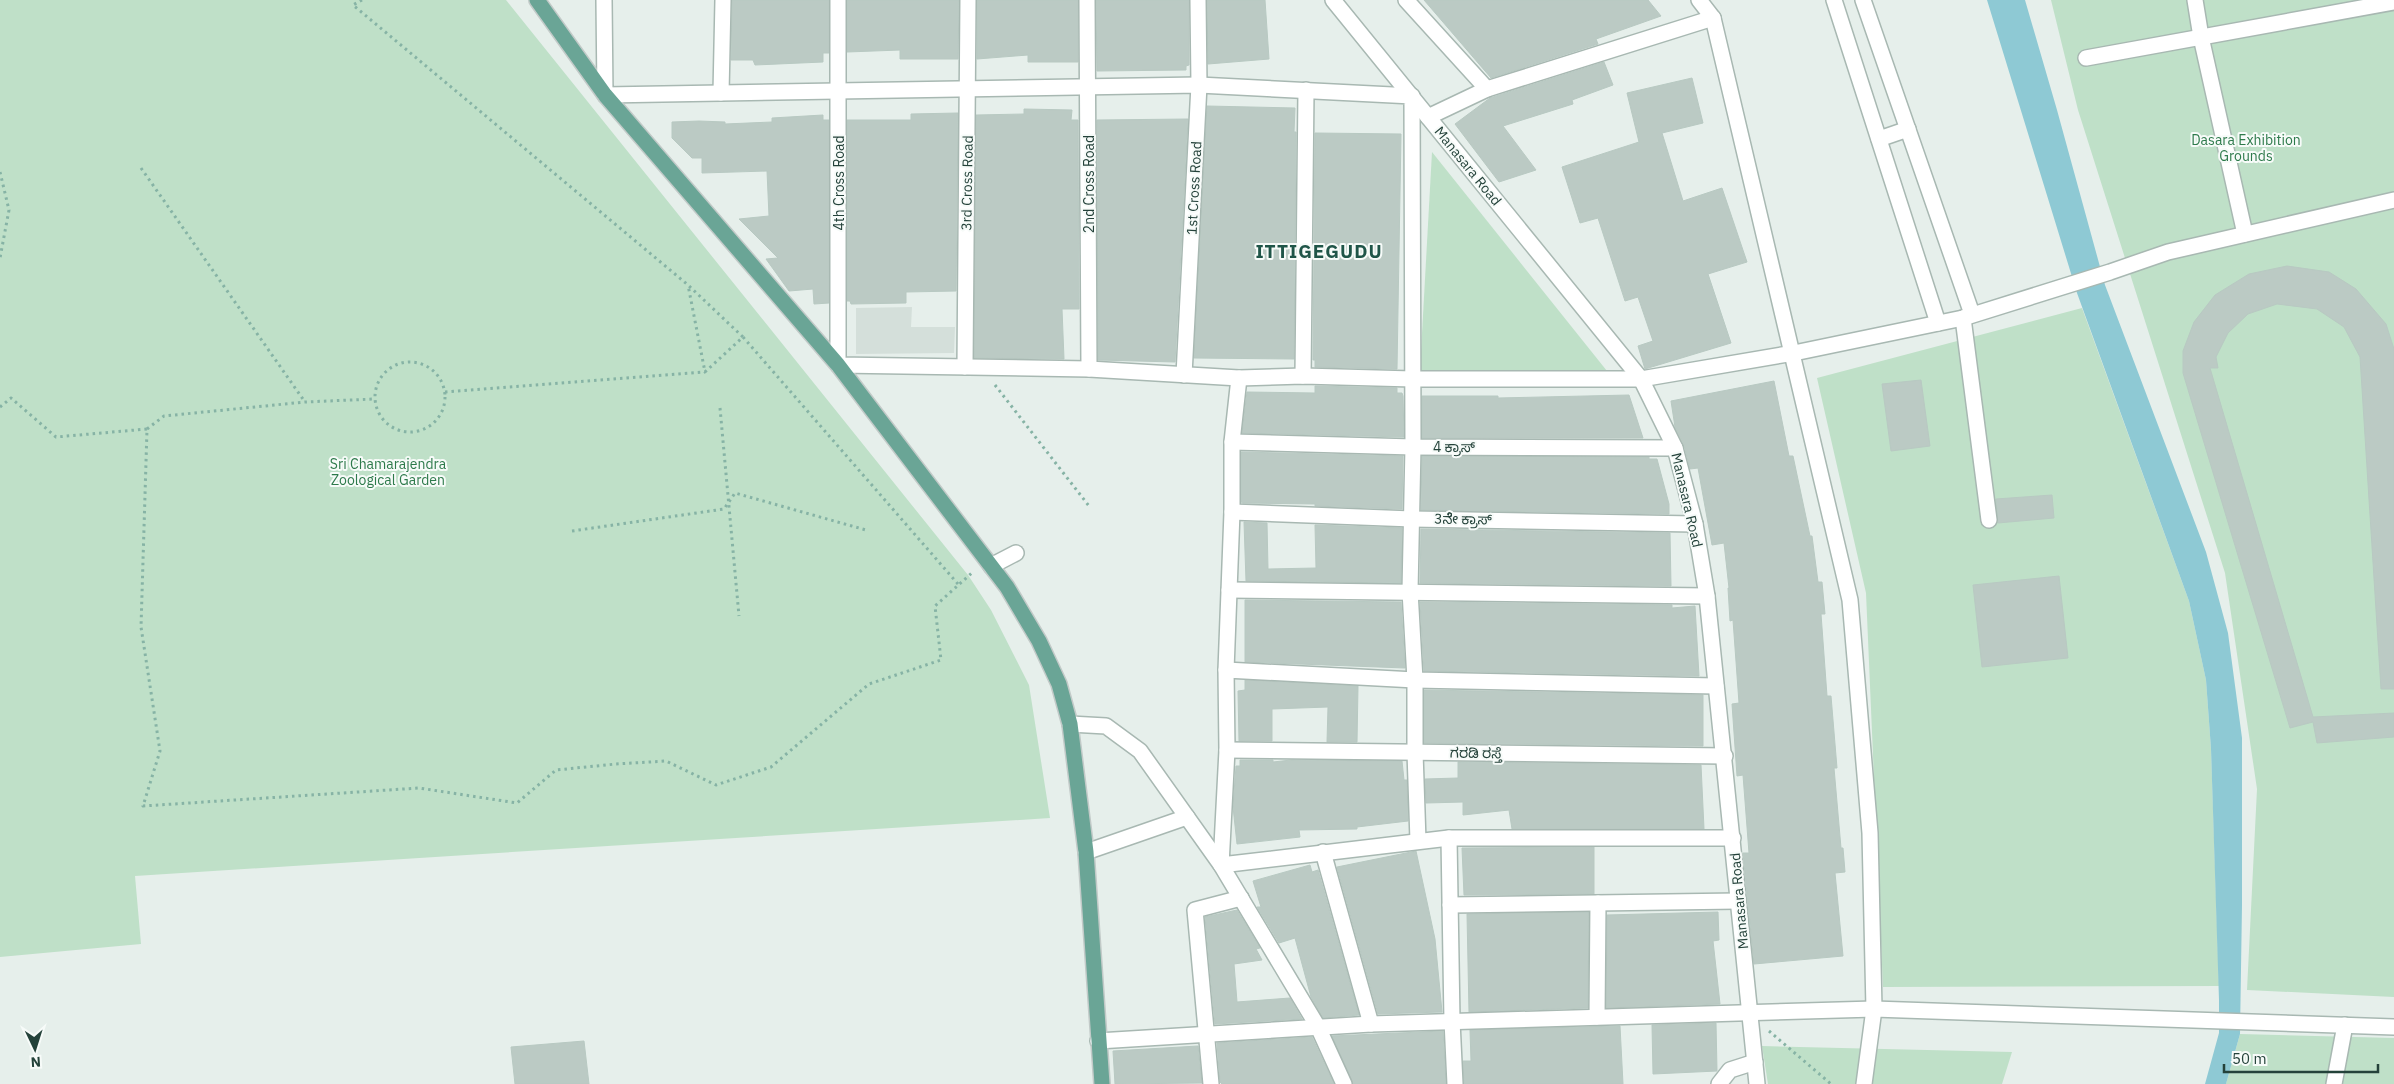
<svg xmlns="http://www.w3.org/2000/svg" width="2394" height="1084" viewBox="0 0 2394 1084" font-family="'IBM Plex Sans','Noto Sans Kannada',sans-serif">
	<style>
		.built { fill: #d4dfda }
		.green { fill: #bfe0c8 }
		.water { fill: #8ec9d4 }
		.building { fill: #bbcac4; stroke: #b8c9c2 }
		.lines { fill: none; stroke-linecap: round; stroke-linejoin: round }
		.minor-casing { stroke: #a8b8b2; stroke-width: 18 }
		.major-casing { stroke: #c2cac8; stroke-width: 18 }
		.path { stroke: #86b3a5; stroke-width: 3; stroke-dasharray: 2.5 4; stroke-linecap: butt }
		.minor { stroke: #fff; stroke-width: 15 }
		.major { stroke: #6aa596; stroke-width: 15 }
		.labels { text-anchor: middle; stroke-width: 4; stroke-linejoin: round; paint-order: stroke }
		.park-label { font-size: 14px; fill: #2d7a4b; stroke: #f7fbf9 }
		.street-label { font-size: 14px; fill: #24423a; stroke: #f7fbf9 }
		.district-label { font-size: 19px; font-weight: bold; letter-spacing: 1px; fill: #1f5548; stroke: #f7fbf9 }
	</style>
	<rect width="100%" height="100%" fill="#e6efeb"/>
	<polygon class="built" points="912,307 911,327 955,327 954,353 856,354 856,308"/>
	<g class="green">
		<polygon points="0,0 506,0 968,575 991,610 1029,685 1050,818 135,876 141,944 0,957"/>
		<polygon points="2051,0 2394,0 2394,997 2247,990 2257,789 2225,573 2078,110"/>
		<polygon points="1432,152 1607,371 1420,370"/>
		<polygon points="2082,308 2189,601 2206,680 2211,749 2219,986 1883,987 1866,593 1817,378"/>
		<polygon points="2240,1034 2394,1038 2394,1084 2226,1084"/>
		<polygon points="1762,1046 2012,1052 2002,1084 1768,1084"/>
	</g>
	<polygon class="water" points="1987,0 2025,0 2057,110 2105,285 2206,552 2228,633 2242,738 2242,905 2240,1034 2226,1084 2205,1084 2219,1033 2219,1000 2211,749 2206,680 2189,601 2077,293"/>
	<g class="building">
		<polygon points="732,0 829,0 829,53 823,53 823,62 755,65 753,60 731,60"/>
		<polygon points="847,0 959,0 958,59 900,59 900,50 847,52"/>
		<polygon points="977,0 1078,0 1078,62 1028,62 1028,55 977,59"/>
		<polygon points="1096,0 1189,0 1189,65 1186,66 1186,70 1097,71"/>
		<polygon points="1207,0 1265,0 1269,59 1208,64"/>
		<polygon points="1424,0 1648,0 1661,16 1596,39 1598,44 1491,78"/>
		<polygon points="1604,62 1613,85 1572,100 1573,104 1503,126 1536,170 1499,182 1455,124 1490,98"/>
		<polygon points="1692,78 1703,123 1662,133 1683,201 1722,188 1747,262 1708,274 1731,343 1645,369 1638,346 1653,341 1638,297 1625,301 1598,218 1580,223 1562,167 1639,142 1627,93"/>
		<polygon points="1207,106 1295,108 1294,132 1296,132 1294,359 1194,358"/>
		<polygon points="1024,109 1072,110 1071,120 1078,120 1079,309 1062,309 1064,359 974,358 976,115 1024,114"/>
		<polygon points="958,113 956,291 906,292 906,303 851,304 850,301 847,301 847,120 911,120 911,114"/>
		<polygon points="823,115 823,120 829,120 829,303 814,304 813,289 789,291 766,259 778,258 739,219 769,216 767,171 702,173 702,158 692,158 672,138 672,122 699,121 725,122 725,124 772,122 772,118"/>
		<polygon points="1188,119 1175,362 1098,360 1097,120"/>
		<polygon points="1315,133 1401,134 1397,369 1315,367 1315,360 1313,360"/>
		<polygon points="2287,266 2329,272 2356,289 2386,324 2394,349 2394,689 2381,689 2360,357 2344,327 2317,309 2277,304 2248,314 2228,333 2216,357 2218,368 2210,368 2313,717 2394,713 2394,737 2317,743 2313,722 2290,728 2183,373 2183,351 2194,322 2215,295 2249,274"/>
		<polygon points="1921,380 1930,446 1891,451 1882,384"/>
		<polygon points="1774,381 1789,456 1793,456 1810,536 1812,536 1818,582 1822,582 1825,614 1821,614 1827,696 1831,696 1837,768 1834,768 1841,848 1843,848 1845,872 1835,873 1843,956 1754,964 1743,853 1749,853 1743,775 1737,776 1732,704 1739,703 1733,620 1730,621 1728,588 1729,588 1724,543 1712,545 1698,468 1690,469 1684,445 1675,427 1671,401"/>
		<polygon points="1315,386 1397,388 1397,393 1402,393 1403,396 1404,437 1242,433 1247,392 1315,393"/>
		<polygon points="1629,395 1643,438 1422,438 1422,396 1498,396 1498,398"/>
		<polygon points="1241,452 1403,456 1402,509 1315,506 1315,504 1243,503 1241,502"/>
		<polygon points="1422,456 1649,457 1649,459 1657,459 1669,504 1669,514 1421,510"/>
		<polygon points="2052,495 2054,518 1998,523 1996,499"/>
		<polygon points="1244,522 1267,523 1268,569 1316,568 1315,525 1402,528 1401,583 1246,581"/>
		<polygon points="1421,529 1670,533 1671,586 1420,583"/>
		<polygon points="2059,576 2068,658 1982,667 1973,585"/>
		<polygon points="1245,600 1401,602 1405,668 1245,662"/>
		<polygon points="1420,602 1672,605 1672,608 1695,606 1699,676 1424,671"/>
		<polygon points="1245,680 1358,686 1357,742 1327,742 1328,707 1272,709 1272,741 1239,741 1238,691 1245,690"/>
		<polygon points="1424,690 1703,695 1703,746 1424,743"/>
		<polygon points="1240,760 1273,760 1273,762 1291,760 1402,761 1404,780 1407,780 1408,821 1357,827 1357,829 1299,830 1300,837 1237,844 1233,807 1236,766 1240,766"/>
		<polygon points="1458,762 1701,765 1704,829 1512,829 1509,810 1463,815 1463,802 1426,803 1425,779 1458,778"/>
		<polygon points="1594,847 1594,894 1464,895 1462,848"/>
		<polygon points="1416,851 1435,939 1442,1012 1378,1014 1337,867"/>
		<polygon points="1310,865 1312,872 1318,870 1359,1015 1323,1018 1311,997 1295,938 1279,943 1257,907 1261,907 1253,881"/>
		<polygon points="1237,910 1260,948 1256,949 1262,960 1234,964 1237,1002 1290,998 1302,1019 1215,1024 1205,917"/>
		<polygon points="1589,912 1588,1008 1469,1012 1467,914"/>
		<polygon points="1718,912 1719,940 1713,941 1720,1004 1606,1008 1607,915"/>
		<polygon points="1716,1023 1717,1071 1653,1074 1652,1025"/>
		<polygon points="1620,1026 1623,1084 1464,1084 1463,1061 1471,1061 1470,1030"/>
		<polygon points="1443,1031 1446,1084 1353,1084 1332,1036"/>
		<polygon points="1312,1037 1334,1084 1222,1084 1220,1082 1217,1043"/>
		<polygon points="584,1041 589,1084 515,1084 511,1047"/>
		<polygon points="1198,1046 1202,1083 1115,1084 1113,1051"/>
	</g>
	<g class="lines">
		<defs>
			<g id="minor">
				<polyline points="604,0 605,95 1199,85 1412,96 1413,447 1410,591 1415,680 1415,752 1418,841"/>
				<polyline points="838,0 838,365 1089,369 1239,378 1303,376 1413,379 1641,379 1794,353 1963,318 2110,272 2168,252 2394,200"/>
				<polyline points="1087,0 1089,369"/>
				<polyline points="1333,0 1641,379 1675,448 1695,524 1707,596 1757,1084"/>
				<polyline points="1406,0 1487,89"/>
				<polyline points="1699,0 1713,18 1850,600 1870,833 1874,1009 1864,1084"/>
				<polyline points="1834,0 1938,323"/>
				<polyline points="1863,0 1972,314"/>
				<polyline points="2195,0 2201,37 2245,234"/>
				<polyline points="2086,58 2394,2"/>
				<polyline points="721,93 723,0"/>
				<polyline points="1428,117 1487,89 1713,18"/>
				<polyline points="1879,139 1908,129"/>
				<polyline points="1963,318 1989,520"/>
				<polyline points="965,367 968,0"/>
				<polyline points="1184,375 1199,85 1198,0"/>
				<polyline points="1303,376 1306,90"/>
				<polyline points="1239,378 1232,442 1232,512 1226,670 1227,750 1221,865 1449,838 1733,838"/>
				<polyline points="1232,442 1413,447 1675,448"/>
				<polyline points="1232,512 1412,519 1695,524"/>
				<polyline points="991,566 1016,553"/>
				<polyline points="1229,590 1707,596"/>
				<polyline points="1226,670 1415,680 1716,686"/>
				<polyline points="1070,724 1106,726 1140,751 1221,865 1318,1027 1344,1084"/>
				<polyline points="1227,750 1725,756"/>
				<polyline points="1449,838 1452,1021 1455,1084"/>
				<polyline points="1086,852 1187,817"/>
				<polyline points="1323,852 1371,1024"/>
				<polyline points="1450,905 1738,901"/>
				<polyline points="1597,1017 1598,903"/>
				<polyline points="1098,1041 1371,1024 1874,1009 2394,1027"/>
				<polyline points="1211,1084 1195,910 1241,898"/>
				<polyline points="1719,1084 1730,1070 1755,1062"/>
				<polyline points="2334,1084 2345,1025"/>
			</g>
			<polyline id="major" points="537,0 605,95 838,365 1007,587 1039,641 1059,684 1070,724 1086,852 1102,1084"/>
		</defs>
		<use href="#minor" class="minor-casing"/>
		<use href="#major" class="major-casing"/>
		<g class="path">
			<polyline points="362,0 353,5 688,285 743,337 705,372 688,285"/>
			<polyline points="141,168 305,402"/>
			<polyline points="0,172 9,210 0,258"/>
			<polyline points="743,337 958,584"/>
			<circle cx="410" cy="397" r="35"/>
			<polyline points="995,385 1089,506"/>
			<polyline points="445,392 705,372"/>
			<polyline points="0,407 11,398 56,437 147,429 141,627 160,751 143,806 419,788 517,803 556,770 616,764 666,761 716,785 771,767 869,684 941,660 935,606 974,571"/>
			<polyline points="720,408 739,616"/>
			<polyline points="147,429 164,416 305,402 374,399"/>
			<polyline points="572,531 724,509 735,493 866,530"/>
			<polyline points="1769,1031 1831,1084"/>
		</g>
		<use href="#minor" class="minor"/>
		<use href="#major" class="major"/>
	</g>
	<g class="labels">
		<g class="park-label">
			<text x="2246" y="145">Dasara Exhibition<tspan x="2246" dy="16">Grounds</tspan></text>
			<text x="388" y="469">Sri Chamarajendra<tspan x="388" dy="16">Zoological Garden</tspan></text>
		</g>
		<g class="street-label">
			<text transform="translate(1468 166) rotate(51)" y="5">Manasara Road</text>
			<text transform="translate(839 183) rotate(-90)" y="5">4th Cross Road</text>
			<text transform="translate(967 183) rotate(-89)" y="5">3rd Cross Road</text>
			<text transform="translate(1089 184) rotate(-90)" y="5">2nd Cross Road</text>
			<text transform="translate(1194 188) rotate(-87)" y="5">1st Cross Road</text>
			<text x="1454" y="452">4 ಕ್ರಾಸ್</text>
			<text transform="translate(1687 500) rotate(77)" y="5">Manasara Road</text>
			<text transform="translate(1463 519) rotate(1)" y="5">3ನೆೇ ಕ್ರಾಸ್</text>
			<text transform="translate(1476 753) rotate(1)" y="5">ಗರಡಿ ರಸ್ತೆ</text>
			<text transform="translate(1739 901) rotate(-95)" y="5">Manasara Road</text>
		</g>
		<g class="district-label">
			<text x="1319" y="258">ITTIGEGUDU</text>
		</g>
	</g>
	<g transform="translate(35 1049) rotate(176)" stroke="#f7fbf9" stroke-width="4" paint-order="stroke">
	<path d="M0-4L9 19L0 12L-9 19Z" fill="#24423a"/>
	<text y="-8" font-size="14" font-weight="bold" text-anchor="middle" fill="#24423a">N</text>
	</g>
	<path d="M2224 1064v8h154v-8" fill="none" stroke="#24423a" stroke-width="2.5"/>
	<text x="2232" y="1064" font-size="15" fill="#24423a" stroke="#f7fbf9" stroke-width="4" paint-order="stroke">50 m</text>
</svg>
